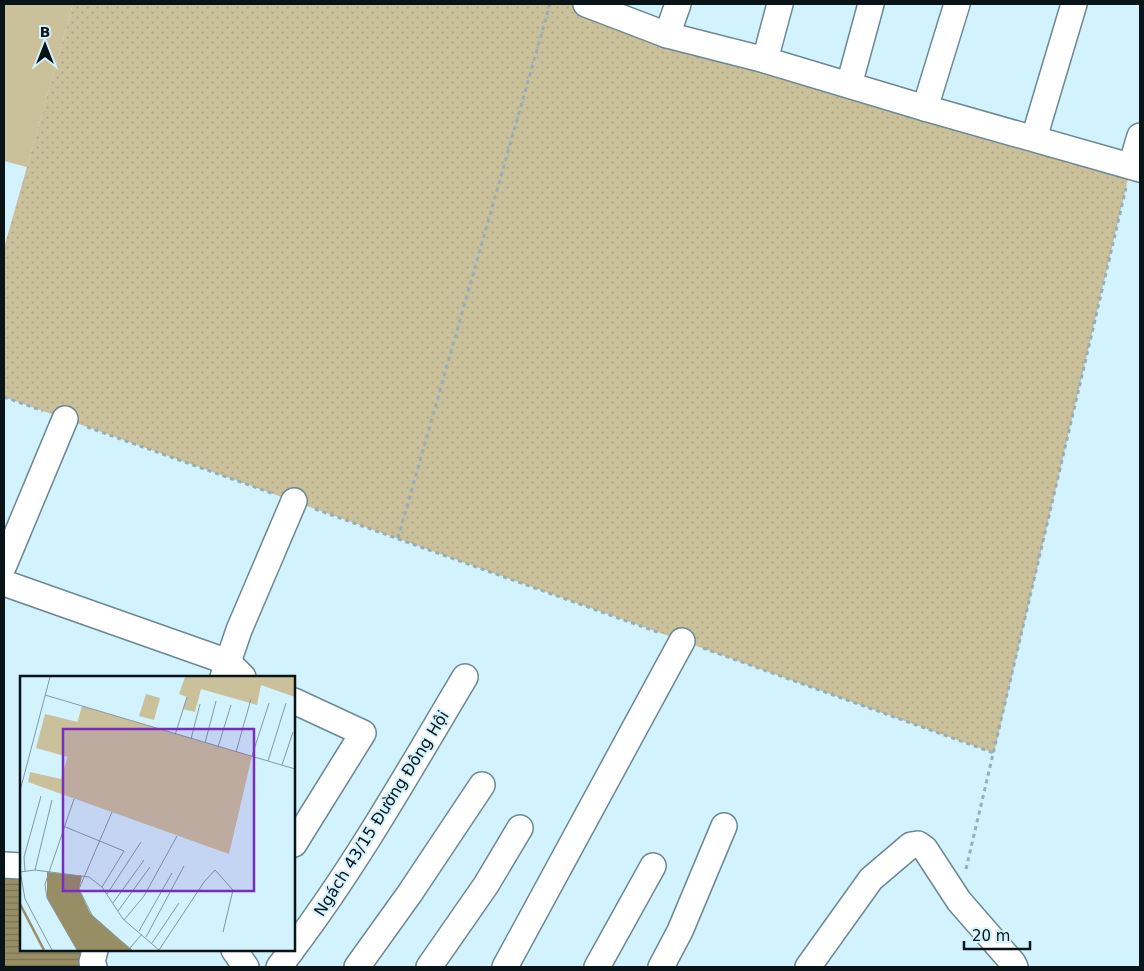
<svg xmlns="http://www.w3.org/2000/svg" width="1144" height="971" viewBox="0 0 1144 971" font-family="'DejaVu Sans',sans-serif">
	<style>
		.green { fill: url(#green-dots) }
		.pitch { fill: #cac19b }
		.water { fill: url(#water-rules) }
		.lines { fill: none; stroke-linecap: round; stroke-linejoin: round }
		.street-casing { stroke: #6b8893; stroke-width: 28 }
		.path { stroke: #95aeb8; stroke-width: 3; stroke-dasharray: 4 4; stroke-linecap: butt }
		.street { stroke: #fff; stroke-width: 25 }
		.labels { text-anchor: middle; stroke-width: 4; stroke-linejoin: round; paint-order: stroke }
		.street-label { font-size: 16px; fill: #091418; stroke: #d2f2fe }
		.inset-river { fill: none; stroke: #978e65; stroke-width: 2.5 }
		.inset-road { fill: none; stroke: #8299a2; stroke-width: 1 }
		.view { fill: #7b2cbf; fill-opacity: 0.15; stroke: #7b2cbf; stroke-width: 2.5 }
		.inset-edge { fill: none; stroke: #091418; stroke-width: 2.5 }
	</style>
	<defs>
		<pattern id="green-dots" width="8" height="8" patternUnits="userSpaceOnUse" patternTransform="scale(1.25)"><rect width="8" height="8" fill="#cac19b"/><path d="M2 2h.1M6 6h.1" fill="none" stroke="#aca585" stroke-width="1.8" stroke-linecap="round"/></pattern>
		<pattern id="water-rules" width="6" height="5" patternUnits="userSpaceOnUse" patternTransform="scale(1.25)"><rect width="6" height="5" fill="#978e65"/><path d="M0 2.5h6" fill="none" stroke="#797352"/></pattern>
	</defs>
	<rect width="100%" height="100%" fill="#d2f2fe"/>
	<polygon class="green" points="73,4 583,4 1131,166 994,753 4,397 4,248"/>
	<polygon class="pitch" points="4,4 73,4 27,167 4,161"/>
	<polygon class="water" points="4,865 21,866 21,950 95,950 94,967 4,967"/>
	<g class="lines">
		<defs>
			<g id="street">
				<polyline points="586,4 667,35 765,60 925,108 1140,169"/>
				<polyline points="667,35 678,4"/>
				<polyline points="765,60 780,4"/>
				<polyline points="849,85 871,4"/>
				<polyline points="925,108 957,4"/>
				<polyline points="1034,138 1074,4"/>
				<polyline points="1131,166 1140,136"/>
				<polyline points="4,565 65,419"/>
				<polyline points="4,583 228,662 243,677"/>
				<polyline points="223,677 239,630 294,501"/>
				<polyline points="294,701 363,733 294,844"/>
				<polyline points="4,865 21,866"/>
				<path d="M294,947C358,862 410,769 465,677"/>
				<polyline points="234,950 246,967"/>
				<polyline points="94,967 92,962 95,950"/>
				<polyline points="279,967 292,950"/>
				<polyline points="357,967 410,893 482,785"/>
				<polyline points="429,967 486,885 520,828"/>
				<polyline points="505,967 682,641"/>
				<polyline points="597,967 653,866"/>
				<polyline points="661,967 680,931 724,826"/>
				<polyline points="808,967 871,879 911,845 918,844 925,849 959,901 1013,963 1015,967"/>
			</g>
		</defs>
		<use href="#street" class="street-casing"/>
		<g class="path">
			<polyline points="4,397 43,411"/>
			<polyline points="87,427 274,494"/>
			<polyline points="315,509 660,633"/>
			<polyline points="398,538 550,4"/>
			<polyline points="703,648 994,753"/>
			<polyline points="966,869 1126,188"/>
		</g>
		<use href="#street" class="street"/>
	</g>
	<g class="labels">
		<g class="street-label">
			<text transform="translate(381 813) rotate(-58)" y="6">Ngách 43/15 Đường Đông Hội</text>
		</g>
	</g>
	<g transform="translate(20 676)">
		<rect width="275" height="275" fill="#d2f2fe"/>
		<path d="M62,30L232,80L209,178L8,106L10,96L41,103Z" fill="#cac19b"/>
		<path d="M165,1H275V21L241,9L237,29L181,13L175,36L163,33L167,21L159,18Z" fill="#cac19b"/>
		<path d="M126,18L140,22L134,44L119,40ZM25,38L58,46L48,81L16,72Z" fill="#cac19b"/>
		<path d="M27,196L62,200L59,213L70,237L112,274H57L27,222Z" fill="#978e65"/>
		<path class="inset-river" d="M0,228L24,274"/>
		<path class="inset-road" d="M25,19L275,93M155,59L167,21M171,63L180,28M185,67L196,25M198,71L211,29M216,76L231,23M232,80L249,27M248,85L266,27M262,89L273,56M0,115L30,1M54,123L25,208L27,222L57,274M92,136L59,213L74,243L112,274M43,150L104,175L82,211M0,194L5,223L32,274M15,194L32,124M5,195L4,181L21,120M0,196L15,194L69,201L82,211L103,243L139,274M87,218L121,166M93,227L124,184M98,235L130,191M104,244L124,220L157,160M119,255L152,197M126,261L164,190M132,267L159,227M110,272L122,258M139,274L184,206L195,194L213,214L203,256"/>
		<path class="view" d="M43,53H234V215H43Z"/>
		<rect width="275" height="275" class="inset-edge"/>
	</g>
	<rect width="1144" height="971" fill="none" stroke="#091418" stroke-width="10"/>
	<g transform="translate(45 45)" stroke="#d2f2fe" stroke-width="4" paint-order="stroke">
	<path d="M0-4L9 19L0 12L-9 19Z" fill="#091418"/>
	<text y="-8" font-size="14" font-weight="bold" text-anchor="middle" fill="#091418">B</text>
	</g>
	<path d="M964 941v8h66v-8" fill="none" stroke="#091418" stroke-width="2.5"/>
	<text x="972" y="941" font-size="15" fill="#091418" stroke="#d2f2fe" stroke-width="4" paint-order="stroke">20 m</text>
</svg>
